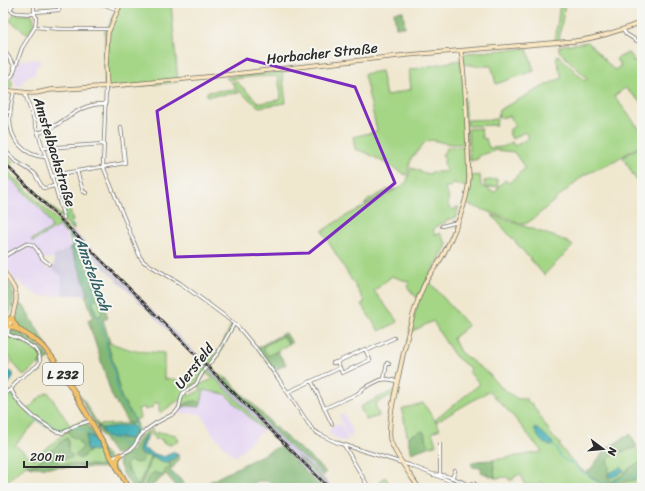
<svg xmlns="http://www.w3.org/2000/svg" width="645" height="491" viewBox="0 0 645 491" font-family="Sriracha,sans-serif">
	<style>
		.built { fill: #e4d3f2 }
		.industrial { fill: #c6c0da }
		.green { fill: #a4d686; stroke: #688058; fill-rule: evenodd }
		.forest { fill: #83b773; stroke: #57714f; fill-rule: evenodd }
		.water { fill: #3daeb6; stroke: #346c70 }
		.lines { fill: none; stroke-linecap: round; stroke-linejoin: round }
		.stream { stroke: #3daeb6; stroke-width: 1 }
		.street-casing { stroke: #706d64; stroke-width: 4 }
		.secondary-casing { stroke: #706d64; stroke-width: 5 }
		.primary-casing { stroke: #706d64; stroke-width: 6 }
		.street { stroke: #fff; stroke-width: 2.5 }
		.secondary { stroke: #fae7c3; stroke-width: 3.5 }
		.primary { stroke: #f2c26a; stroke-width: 4.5 }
		.rail-casing { stroke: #2b2b2b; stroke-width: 2.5 }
		.rail { stroke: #f6f6f2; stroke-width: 1; stroke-dasharray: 3; stroke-linecap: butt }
		.marked { fill: none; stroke: #7b2cbf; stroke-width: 3; stroke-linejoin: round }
		.labels { text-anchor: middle; stroke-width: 4; stroke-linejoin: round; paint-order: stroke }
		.shield { fill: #f6f6f2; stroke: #686867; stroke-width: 1 }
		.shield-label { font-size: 13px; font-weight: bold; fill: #2b2b2b }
		.street-label { font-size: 14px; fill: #2b2b2b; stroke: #f6f6f2 }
		.water-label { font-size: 15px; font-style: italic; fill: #325f63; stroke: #f6f6f2 }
	</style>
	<rect width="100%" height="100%" fill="#f6f6f2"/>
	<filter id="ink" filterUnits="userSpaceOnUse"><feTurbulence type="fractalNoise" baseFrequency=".025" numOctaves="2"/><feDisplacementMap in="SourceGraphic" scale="8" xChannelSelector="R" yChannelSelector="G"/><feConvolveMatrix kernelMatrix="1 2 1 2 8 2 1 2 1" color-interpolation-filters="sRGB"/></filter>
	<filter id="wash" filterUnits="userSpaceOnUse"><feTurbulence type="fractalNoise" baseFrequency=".012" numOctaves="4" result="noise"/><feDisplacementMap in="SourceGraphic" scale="16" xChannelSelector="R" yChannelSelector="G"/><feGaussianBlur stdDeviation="0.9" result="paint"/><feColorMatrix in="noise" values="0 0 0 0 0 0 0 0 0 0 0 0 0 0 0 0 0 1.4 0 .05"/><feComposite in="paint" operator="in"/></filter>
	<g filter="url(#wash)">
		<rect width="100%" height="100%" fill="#f0e7cf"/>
		<g class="built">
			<polygon points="34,59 40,60 40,64 37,65 35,69 35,74 27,76 27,79 23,80 23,85 16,87 15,81 14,81 13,78 18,60"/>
			<polygon points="3,171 43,211 52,227 32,241 34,241 59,226 66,234 69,242 70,247 50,259 42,258 42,264 47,269 52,269 62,276 62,295 40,296 23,286 20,280 16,283 3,262"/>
			<polygon points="203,390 225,394 263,430 235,457 212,434 211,430 201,414 188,413 180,414 179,412 180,408 188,406 200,407"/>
			<polygon points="344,414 353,433 351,434 352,435 348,438 339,416"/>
			<polygon points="337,424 337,425 341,424 346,436 346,438 347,437 348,441 354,443 346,440 342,441 329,434 330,430 332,426"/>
		</g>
		<g class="industrial">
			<polygon points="72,230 280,437 313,465 333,488 324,488 299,464 264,429 259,423 195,357 69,233"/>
			<polygon points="70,247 79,268 86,287 89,295 62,295 62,276 52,269 54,265 54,259 53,257"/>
		</g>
		<g class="green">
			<polygon points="119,3 171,3 178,82 109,89 105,88 105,30 110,23"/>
			<polygon points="560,3 565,3 559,41 555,42"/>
			<polygon points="14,14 32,15 33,16 34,23 28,34 10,21"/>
			<polygon points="588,42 614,70 621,66 616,59 628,53 634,58 632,60 642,66 642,103 625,88 614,96 642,132 642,185 640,187 623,157 638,148 638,147 609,164 584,175 533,219 527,223 523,224 467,204 466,204 471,176 480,175 481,185 482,187 488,188 489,190 495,192 497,190 498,187 505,180 509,183 525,168 514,152 495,150 494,151 478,156 478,159 470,161 468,129 481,128 482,138 486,139 489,148 503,147 512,142 515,146 529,138 525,132 512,139 509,133 511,132 509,130 515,126 510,116 498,118 499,110 548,84 562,78 556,58 558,55 585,81 587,78 559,51 559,46"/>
			<polygon points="527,48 534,71 496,84 492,68 491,66 477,66 464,64 463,56 466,53"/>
			<polygon points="460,60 463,83 467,144 450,144 431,140 425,142 411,159 407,175 406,175 367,153 355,149 353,137 377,131 364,74 381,71 386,96 411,89 409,70"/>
			<path d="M282,71L286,103L259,107L239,91L231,82H237L258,102L261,103L278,100L280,99L281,95L278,77L275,76C259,76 244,77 228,80L226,77Z"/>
			<polygon points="10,79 12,81 12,87 10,88 3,87 3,81"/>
			<polygon points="235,89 239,93 207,96 207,92"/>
			<polygon points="497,119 496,125 468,126 467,120"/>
			<path d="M448,147H465L467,148L468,175L467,187L453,183L451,187H445L446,193L448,194C449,202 445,207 455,210L456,207H459L456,217L447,220L445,223L439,224L440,225L434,227L435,229L433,230L435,235L440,233L445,242L448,243L417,298L408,288L409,282L392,276L374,291L398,322L379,331L361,304L365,302L322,231L344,217L401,187L407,181L411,168L420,171V172L430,174L431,172H446L444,162L445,160L442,155Z"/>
			<polygon points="6,154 13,162 9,166 3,161 3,156"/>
			<polygon points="3,166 68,231 65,233 59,226 34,241 32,241 31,240 50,229 52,227 43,211 3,171"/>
			<polygon points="497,179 498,186 485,188 484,181"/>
			<polygon points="389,189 395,189 364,205 368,200"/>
			<polygon points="32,190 40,195 60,215 64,214 60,202 67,200 73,221 70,222 74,227 73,230"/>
			<polygon points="492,215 561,239 569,243 573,246 544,275"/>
			<path d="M428,280L468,326L453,338L460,352L489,374L498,385L516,398L520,399H527L528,402L532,404L553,437L561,444L559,445C571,461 587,478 607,485L606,487L605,488H577L576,484L565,488H548L540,481L537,486L525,485L521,474L514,477L513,480H509L508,477L495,478L493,460L542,452L513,416L489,391L436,422L440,429L432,432L436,445L428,447L426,437L411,435L408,440L402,409L423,403L436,422V419L480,384L469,372L471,369L455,356L441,335L433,321L409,333L419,299Z"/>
			<polygon points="97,298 99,299 102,311 101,316 96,316 92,301"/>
			<path d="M232,323L234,325L217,358L211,367L218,374L226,378L224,382L199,357L200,356C202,357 207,359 209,359C217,358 229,330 232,323Z"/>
			<path d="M3,331L10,337V335C21,340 42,347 41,361L24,376L12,361L11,358L4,354L10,362L8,367L3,371Z"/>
			<polygon points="283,335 289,344 268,356 262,347"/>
			<path d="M107,342L135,351L164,353V379C168,379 174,379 177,380C180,381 182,385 185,386C193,387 200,371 203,365L259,423L264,429L263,430L225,394L204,390L201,403C192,401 188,402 180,407L181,401L179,400L160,413L159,411V403H154L152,408L145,410L144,407L138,409L140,418L135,420L139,433L138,434L135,431L134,427L131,425L101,428L99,427L97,428V427L99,425L134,423V418L121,397L113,362ZM206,373L213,379L199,385L201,390L189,396L186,392L200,381Z"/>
			<polygon points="9,390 17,402 37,421 15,445 33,459 63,435 63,434 69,432 72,437 75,437 83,447 76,456 80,459 91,450 102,453 110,466 61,464 56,461 56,458 68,454 68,438 64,440 36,464 27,464 6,482 3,477 3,395"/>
			<polygon points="394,390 392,398 388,397 375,404 379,416 366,420 360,407"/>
			<path d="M48,392L71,427C68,429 66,431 63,431C52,433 35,416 27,410L41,396Z"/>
			<polygon points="151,428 154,433 158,434 158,432 176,435 179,441 170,445 162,442 163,440 157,438 155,440 149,429"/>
			<path d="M634,447C639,450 642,457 642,462L631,467L621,476L611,482L607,475L609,467L607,461C613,453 625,451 634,447Z"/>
			<polygon points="141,454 146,456 151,456 138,487 126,466 127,463 130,461 138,463 143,457"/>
			<polygon points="297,456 315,470 330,488"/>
			<polygon points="152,457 167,464 169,461 170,467 165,468 162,475 148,478 144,487 140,488"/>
			<path d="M642,466V484L640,487L642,488H619C622,483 625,480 631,480L638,473L640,467Z"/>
			<polygon points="385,477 392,487 390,488 373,488"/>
		</g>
		<g class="forest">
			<polygon points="403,11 405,27 396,27 394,12"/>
			<path d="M69,233L87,250L108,318L103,320L110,343L107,342L113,362L121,397L134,418L135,423H128L112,396L88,320L93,317L86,296L88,295L86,287L79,268L70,247L73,246V239L68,234ZM97,298L99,299L102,311L101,316H96L92,301Z"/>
			<path d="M3,276C12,285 16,296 12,308C10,314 9,317 3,321V310L6,307V303L3,301L4,294L3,290Z"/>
			<path d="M18,304L23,305L49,349L48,350C41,341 16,329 14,320C13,315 17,308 18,304Z"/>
			<path d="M10,329C26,333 40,346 50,358L39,366C40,363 41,360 41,357C40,347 19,339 10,335L9,332Z"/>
			<polygon points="284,333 286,333 292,343 289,344 283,336 262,347 268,356 277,351 286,364 274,371 257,348"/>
			<polygon points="226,378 229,380 281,433 305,453 326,472 323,476 313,464 291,448 224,382"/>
			<polygon points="80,396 81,396 99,426 97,427 86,409"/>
			<polygon points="195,401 201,403 200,407 188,406 180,408 180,407 185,404"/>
			<polygon points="85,420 95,437 94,438 87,435 86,449 101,452 102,450 105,452 120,478 119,479 110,468 33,467 26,465 36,464 64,440 68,438 68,454 72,454 72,458 56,458 56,461 61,464 110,466 102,453 91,450 80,459 75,456 83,447 76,438 72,437 67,430 71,427 72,425"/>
			<path d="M99,427C103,429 105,434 107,437H113L131,439L134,436L135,431L139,435C132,446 128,453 114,454L97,428Z"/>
			<path d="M147,431L150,434L147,437L146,436L144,437L139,450V452L143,457L142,461L138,463L130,461L127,463L126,466L138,487L151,456L152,457L140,488H133C127,480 118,468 119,458L132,450L141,436Z"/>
			<polygon points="423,431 426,437 428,447 411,453 408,440 411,435"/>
			<path d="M630,434L637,447L636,448H634C625,451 613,453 607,461L609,467L608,472L609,473L607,475L611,482L621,476L631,467L642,462V466L639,469L638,476L634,480C626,482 624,480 619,488H605L606,487L607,485L597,481L586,472L589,471L606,449Z"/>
			<polygon points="280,446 322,488 280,488 271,482 265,481 257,481 250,488 198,488 219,477"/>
			<polygon points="178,454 179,460 170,471 179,478 187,488 178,488 166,474 149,488 142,488 144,487 148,478 154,472 162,475 165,468 170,467 170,464 169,461 176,457"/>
			<polygon points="493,460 495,478 481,472 482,468 473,467 471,464 477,461"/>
		</g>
		<g class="water">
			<path d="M6,370L12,372C16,377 10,382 6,387V389L5,390L3,388V372Z"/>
			<polygon points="131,425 134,427 135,433 131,439 113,437 107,437 104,434 101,428"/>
			<path d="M535,428C540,430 550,439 553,443L552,445C543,446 539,438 535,431L534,429Z"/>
			<polygon points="87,435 94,438 102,450 101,452 90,450 87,451 86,449"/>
			<path d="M146,435L147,438L143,448L144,449L150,452L152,454H155L164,457L172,452H175L177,454L176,457L169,461L167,464L166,463C160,463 158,460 153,457C148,455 145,456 139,452V450L144,437Z"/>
			<polygon points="621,467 624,471 611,478 608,474"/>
		</g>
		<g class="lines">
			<g class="stream">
				<polyline points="62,202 67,217 73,226 73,228"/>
				<polyline points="68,233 77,261 85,276 97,315 99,317 99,322"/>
				<polyline points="72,245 73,244 79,252 81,259 82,265 91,279 93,284 94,296 93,300"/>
				<polyline points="100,323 106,342 106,346 113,366 118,394 121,401 124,407 133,416 137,432 132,443 124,446 124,450"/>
				<polyline points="6,390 7,390"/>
				<polyline points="9,392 20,405"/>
				<polyline points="3,393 4,392"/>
				<polyline points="23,405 35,416 44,422"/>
				<polyline points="32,417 46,427"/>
				<polyline points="45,423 47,424 50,424 59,430 73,426"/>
				<polyline points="75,427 90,433 95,437"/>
				<path d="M104,438C114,438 119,438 124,447"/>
				<path d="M552,445C560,448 556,453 561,457C566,462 574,462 577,468L584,473H586L594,480L599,483"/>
				<polyline points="172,474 184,488"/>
				<polyline points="605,482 614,484"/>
				<polyline points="613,488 616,480 620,479 621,478 628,477 629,474 630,474 632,478 634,479 636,475 639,473 639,469 642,467"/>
			</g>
		</g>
	</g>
	<g filter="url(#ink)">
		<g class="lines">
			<defs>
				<g id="street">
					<polyline points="3,3 11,8"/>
					<polyline points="14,3 10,10 16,13 35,14"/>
					<polyline points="78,5 103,4 118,10"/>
					<polyline points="34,12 59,10 60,3"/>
					<polyline points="35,27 62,29 109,29"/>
					<polyline points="623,29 626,34 642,44"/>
					<polyline points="3,49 14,65 14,68"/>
					<polyline points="3,79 12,76 13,74 22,48 35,27 36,18 34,12 34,3"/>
					<polyline points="106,87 103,166 140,257 144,262 180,283 226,317 239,328 255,347 278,378 312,429 319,434 338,443 409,465 468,488"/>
					<path d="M14,91C12,100 10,110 10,120C10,140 25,156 45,157"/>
					<polyline points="25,93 52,176 64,218"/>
					<polyline points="3,111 10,112"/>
					<path d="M38,133C64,127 76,102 106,104"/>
					<polyline points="3,148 14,160 34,173 43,188 46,188 54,186"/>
					<polyline points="43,148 104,144"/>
					<polyline points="77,171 83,191 86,193"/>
					<polyline points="52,176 65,173 125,163 121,127"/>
					<polyline points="442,226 458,222"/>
					<path d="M3,257L26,244C35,242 37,251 42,258C44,260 47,262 49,264"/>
					<polyline points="333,363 337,362"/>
					<polyline points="340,368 342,373 370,360 366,351"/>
					<polyline points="384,379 387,363 389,364"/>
					<polyline points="312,382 331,422 332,424"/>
					<polyline points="11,389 15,397 23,407 34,417 55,431 63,433 74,426 90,421"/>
					<polyline points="288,392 340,368 337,362 365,349 366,351 394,338"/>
					<polyline points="3,395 11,389 19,379 38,365 40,361 39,354 34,348 20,339 9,335 8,333 9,326"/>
					<polyline points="325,408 357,394 364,388 380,380 387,379 397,381"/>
					<polyline points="344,445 369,488"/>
					<polyline points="112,458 122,454 130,450 134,446 140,436 146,430 156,423 175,413 179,408 182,395 184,392 196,384 204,370 218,353 234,324"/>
					<polyline points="440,474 440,444"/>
					<path d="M433,475C441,472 465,482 473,488"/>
					<polyline points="452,478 455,471"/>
					<polyline points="469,485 473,483 482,488"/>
				</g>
				<g id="secondary">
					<polyline points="107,86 106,66 108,33 121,3"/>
					<path d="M3,90L30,93H36L50,90L112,86L206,77L408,55L575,41C598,38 620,31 642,22"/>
					<polyline points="3,270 14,288 16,295 16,301 12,318 9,326"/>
					<path d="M419,488C411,476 393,452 390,439C389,431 390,422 391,414C394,394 399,375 403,355C409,330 414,306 425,283C429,274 437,266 442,257C453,236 468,202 469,178C467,136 467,92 461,51"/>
				</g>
				<g id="primary">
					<polyline points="12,318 14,323 18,329"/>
					<polyline points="3,322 6,321 11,318"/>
					<polyline points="3,324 19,330 32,338 44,347 54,360 73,390 129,488"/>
					<polyline points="117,467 117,459 120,455"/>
				</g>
			</defs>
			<use href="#street" class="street-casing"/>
			<use href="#secondary" class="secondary-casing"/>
			<use href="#primary" class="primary-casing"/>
			<use href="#street" class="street"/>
			<use href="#secondary" class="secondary"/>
			<use href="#primary" class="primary"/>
			<defs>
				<polyline id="rail" points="3,162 329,488"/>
			</defs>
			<use href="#rail" class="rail-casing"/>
			<use href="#rail" class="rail"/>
		</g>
	</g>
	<path class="marked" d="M247,59L355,87L395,183L309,253L175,257L157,111Z"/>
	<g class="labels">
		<rect class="shield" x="43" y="363" width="40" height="22" rx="3"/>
		<g class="shield-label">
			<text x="63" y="379">L 232</text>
		</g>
		<g class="street-label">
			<text transform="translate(322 53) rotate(-6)" y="5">Horbacher Straße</text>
			<text transform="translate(55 152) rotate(73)" y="5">Amstelbachstraße</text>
			<text transform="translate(194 366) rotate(-52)" y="5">Uersfeld</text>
		</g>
		<g class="water-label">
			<text transform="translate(93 274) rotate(70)" y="5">Amstelbach</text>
		</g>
	</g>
	<rect width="645" height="491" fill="none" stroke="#f6f6f2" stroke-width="16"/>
	<g transform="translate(603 449) rotate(106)" stroke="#f6f6f2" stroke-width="3" paint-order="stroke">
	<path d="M0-3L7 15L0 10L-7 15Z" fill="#2b2b2b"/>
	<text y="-6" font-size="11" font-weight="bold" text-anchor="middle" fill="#2b2b2b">N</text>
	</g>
	<path d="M24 461v6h63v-6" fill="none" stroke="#2b2b2b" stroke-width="2"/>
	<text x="30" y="461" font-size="12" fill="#2b2b2b" stroke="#f6f6f2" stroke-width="3" paint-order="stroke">200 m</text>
</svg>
